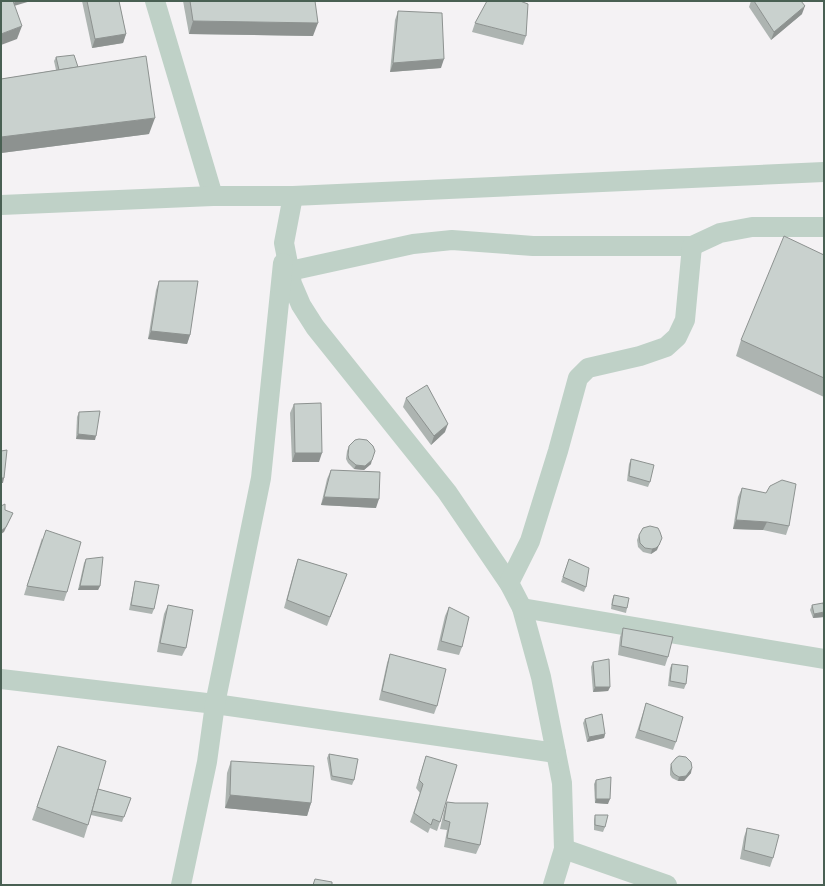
<svg xmlns="http://www.w3.org/2000/svg" width="825" height="886" viewBox="0 0 825 886" font-family="'Source Sans 3',sans-serif">
	<style>
		.lines { fill: none; stroke-linecap: round; stroke-linejoin: round }
		.street { stroke: #bfd1c7; stroke-width: 20 }
		.wall { fill: #adb4b1 }
		.shaded-wall { fill: #8d9290 }
		.building { fill: #c9d1ce; stroke: #8d9290 }
	</style>
	<rect width="100%" height="100%" fill="#f4f2f4"/>
	<g class="lines">
		<g class="street">
			<polyline points="155,1 213,196"/>
			<polyline points="293,196 284,243 292,284 301,305 315,327 447,492 509,583 522,608 541,677 562,783 564,849 553,885"/>
			<polyline points="1,205 213,196 293,196 824,172"/>
			<polyline points="290,271 413,244 452,240 533,246 692,246 720,233 752,227 824,227"/>
			<polyline points="509,583 530,541 558,451 578,378 588,368 640,356 666,347 677,337 685,320 692,246"/>
			<polyline points="522,608 824,659"/>
			<polyline points="1,679 215,704 556,753"/>
			<polyline points="564,849 667,885"/>
			<polyline points="181,885 207,762 215,704 261,478 283,263"/>
		</g>
	</g>
	<g class="wall">
		<polygon points="82,1 119,1 126,34 123,43 92,48"/>
		<polygon points="183,1 315,1 313,36 189,34"/>
		<polygon points="751,1 801,1 802,14 771,40 749,7"/>
		<polygon points="398,11 441,68 390,72 395,20"/>
		<polygon points="475,23 526,36 523,45 472,32"/>
		<polygon points="56,57 149,134 1,153 1,79 56,70 54,61"/>
		<polygon points="824,255 824,397 736,356 741,340"/>
		<polygon points="159,281 190,335 187,344 148,339 156,290"/>
		<polygon points="406,398 445,432 431,445 403,407"/>
		<polygon points="294,404 319,462 292,462 290,413"/>
		<polygon points="79,412 95,440 76,439 77,417"/>
		<polygon points="349,446 371,464 364,470 354,469 348,463 346,459 347,451"/>
		<polygon points="631,459 650,482 648,487 627,481 629,464"/>
		<polygon points="331,470 376,508 321,505 327,479"/>
		<polygon points="742,488 789,526 786,535 763,530 733,529 738,497"/>
		<polygon points="639,535 657,550 651,554 643,552 638,547 637,540"/>
		<polygon points="42,538 67,592 64,601 24,595"/>
		<polygon points="86,559 100,586 98,590 78,590 84,563"/>
		<polygon points="298,559 347,574 327,626 284,608 295,568"/>
		<polygon points="569,559 586,587 584,592 561,582"/>
		<polygon points="135,581 154,609 152,614 129,610 134,586"/>
		<polygon points="614,595 627,608 626,613 611,609 612,600"/>
		<polygon points="168,605 186,648 182,656 157,652 164,614"/>
		<polygon points="812,605 824,617 813,618 810,610"/>
		<polygon points="449,607 462,647 459,655 437,650 445,616"/>
		<polygon points="623,628 668,657 665,666 618,655 620,637"/>
		<polygon points="390,654 437,706 434,714 379,700 387,663"/>
		<polygon points="593,662 610,687 608,691 593,692 591,667"/>
		<polygon points="672,664 686,684 684,689 668,686 670,668"/>
		<polygon points="646,703 676,742 673,750 635,738"/>
		<polygon points="585,719 605,734 604,738 587,742 583,723"/>
		<polygon points="58,746 98,789 131,798 122,822 91,815 84,838 32,820"/>
		<polygon points="329,754 354,780 352,785 331,780 327,758"/>
		<polygon points="426,756 440,822 437,831 430,828 428,833 410,822 420,793 416,788"/>
		<polygon points="231,761 311,803 307,816 225,808 227,773"/>
		<polygon points="671,764 691,773 684,781 678,781 672,778 670,775 670,768"/>
		<polygon points="596,780 608,804 595,803 594,784"/>
		<polygon points="447,802 455,803 480,845 476,854 444,847 447,830 440,829 444,811"/>
		<polygon points="595,815 605,827 603,832 594,830 594,820"/>
		<polygon points="747,828 773,858 770,867 740,859 744,837"/>
	</g>
	<g class="shaded-wall">
		<polygon points="18,1 31,1 7,8 9,4"/>
		<polygon points="805,6 802,14 771,40 774,32"/>
		<polygon points="193,21 318,23 313,36 189,34"/>
		<polygon points="22,26 17,39 1,45 1,34"/>
		<polygon points="126,34 123,43 92,48 95,39"/>
		<polygon points="444,59 441,68 390,72 393,63"/>
		<polygon points="155,118 149,134 1,153 1,137"/>
		<polygon points="151,331 190,335 187,344 148,339"/>
		<polygon points="448,424 445,432 431,445 434,436"/>
		<polygon points="78,434 96,436 95,440 76,439"/>
		<polygon points="295,453 322,453 319,462 292,462"/>
		<polygon points="372,460 371,464 364,470 354,469 356,465"/>
		<polygon points="1,478 4,478 3,483 1,483"/>
		<polygon points="324,497 379,499 376,508 321,505"/>
		<polygon points="13,513 4,532 1,534 1,531"/>
		<polygon points="736,520 767,522 763,530 733,529"/>
		<polygon points="660,543 657,550 651,554 652,549"/>
		<polygon points="80,586 100,586 98,590 78,590"/>
		<polygon points="824,612 824,617 813,618 814,614"/>
		<polygon points="595,687 610,687 608,691 593,692"/>
		<polygon points="605,734 604,738 587,742 589,737"/>
		<polygon points="692,768 691,773 684,781 678,781 679,777"/>
		<polygon points="230,795 311,803 307,816 225,808"/>
		<polygon points="596,799 610,799 608,804 595,803"/>
	</g>
	<g class="building">
		<polygon points="1,1 13,1 22,26 1,34"/>
		<polygon points="87,1 119,1 126,34 95,39"/>
		<polygon points="190,1 315,1 318,23 193,21"/>
		<polygon points="487,1 520,1 528,4 526,36 475,23"/>
		<polygon points="754,1 801,1 805,6 774,32"/>
		<polygon points="398,11 442,13 444,59 393,63"/>
		<polygon points="74,55 78,67 59,70 56,57"/>
		<polygon points="146,56 155,118 1,137 1,79"/>
		<polygon points="784,236 824,255 824,378 741,340"/>
		<polygon points="159,281 198,281 190,335 151,331"/>
		<polygon points="427,385 448,424 434,436 406,398"/>
		<polygon points="321,403 322,453 295,453 294,404"/>
		<polygon points="100,411 96,436 78,434 79,412"/>
		<polygon points="359,439 367,440 373,446 375,451 372,460 365,466 356,465 349,459 348,455 349,446 355,440"/>
		<polygon points="7,450 4,478 1,478 1,451"/>
		<polygon points="631,459 654,465 650,482 629,476"/>
		<polygon points="331,470 380,472 379,499 324,497"/>
		<polygon points="782,480 796,484 789,526 767,522 736,520 742,488 766,493 770,486"/>
		<polygon points="5,504 5,510 13,513 6,527 1,531 1,506"/>
		<polygon points="650,526 658,528 660,532 662,538 659,545 656,548 652,549 645,548 640,543 639,535 643,528"/>
		<polygon points="46,530 81,542 67,592 27,586"/>
		<polygon points="103,557 100,586 80,586 86,559"/>
		<polygon points="298,559 347,574 330,617 287,600"/>
		<polygon points="569,559 589,568 586,587 563,577"/>
		<polygon points="135,581 159,585 154,609 131,605"/>
		<polygon points="614,595 629,598 627,608 612,605"/>
		<polygon points="823,603 824,607 824,612 814,614 812,605"/>
		<polygon points="168,605 193,610 186,648 160,643"/>
		<polygon points="449,607 469,617 462,647 441,641"/>
		<polygon points="623,628 673,637 668,657 621,646"/>
		<polygon points="390,654 446,669 437,706 382,691"/>
		<polygon points="609,659 610,687 595,687 593,662"/>
		<polygon points="672,664 688,666 686,684 670,681"/>
		<polygon points="646,703 683,717 676,742 639,730"/>
		<polygon points="602,714 605,734 589,737 585,719"/>
		<polygon points="58,746 106,761 88,825 37,807"/>
		<polygon points="329,754 358,759 354,780 332,776"/>
		<polygon points="426,756 457,765 440,822 433,819 431,825 414,813 423,784 419,780"/>
		<polygon points="679,756 686,757 691,762 692,768 686,776 679,777 674,774 672,771 671,764 676,758"/>
		<polygon points="231,761 314,766 311,803 230,795"/>
		<polygon points="611,777 610,799 596,799 596,780"/>
		<polygon points="98,789 131,798 124,817 92,811"/>
		<polygon points="447,802 455,803 488,803 480,845 447,838 450,822 444,820"/>
		<polygon points="595,815 608,815 605,827 595,825"/>
		<polygon points="747,828 779,835 773,858 744,850"/>
		<polygon points="315,879 332,882 332,885 313,885"/>
	</g>
	<rect width="825" height="886" fill="none" stroke="#496053" stroke-width="4"/>
</svg>
